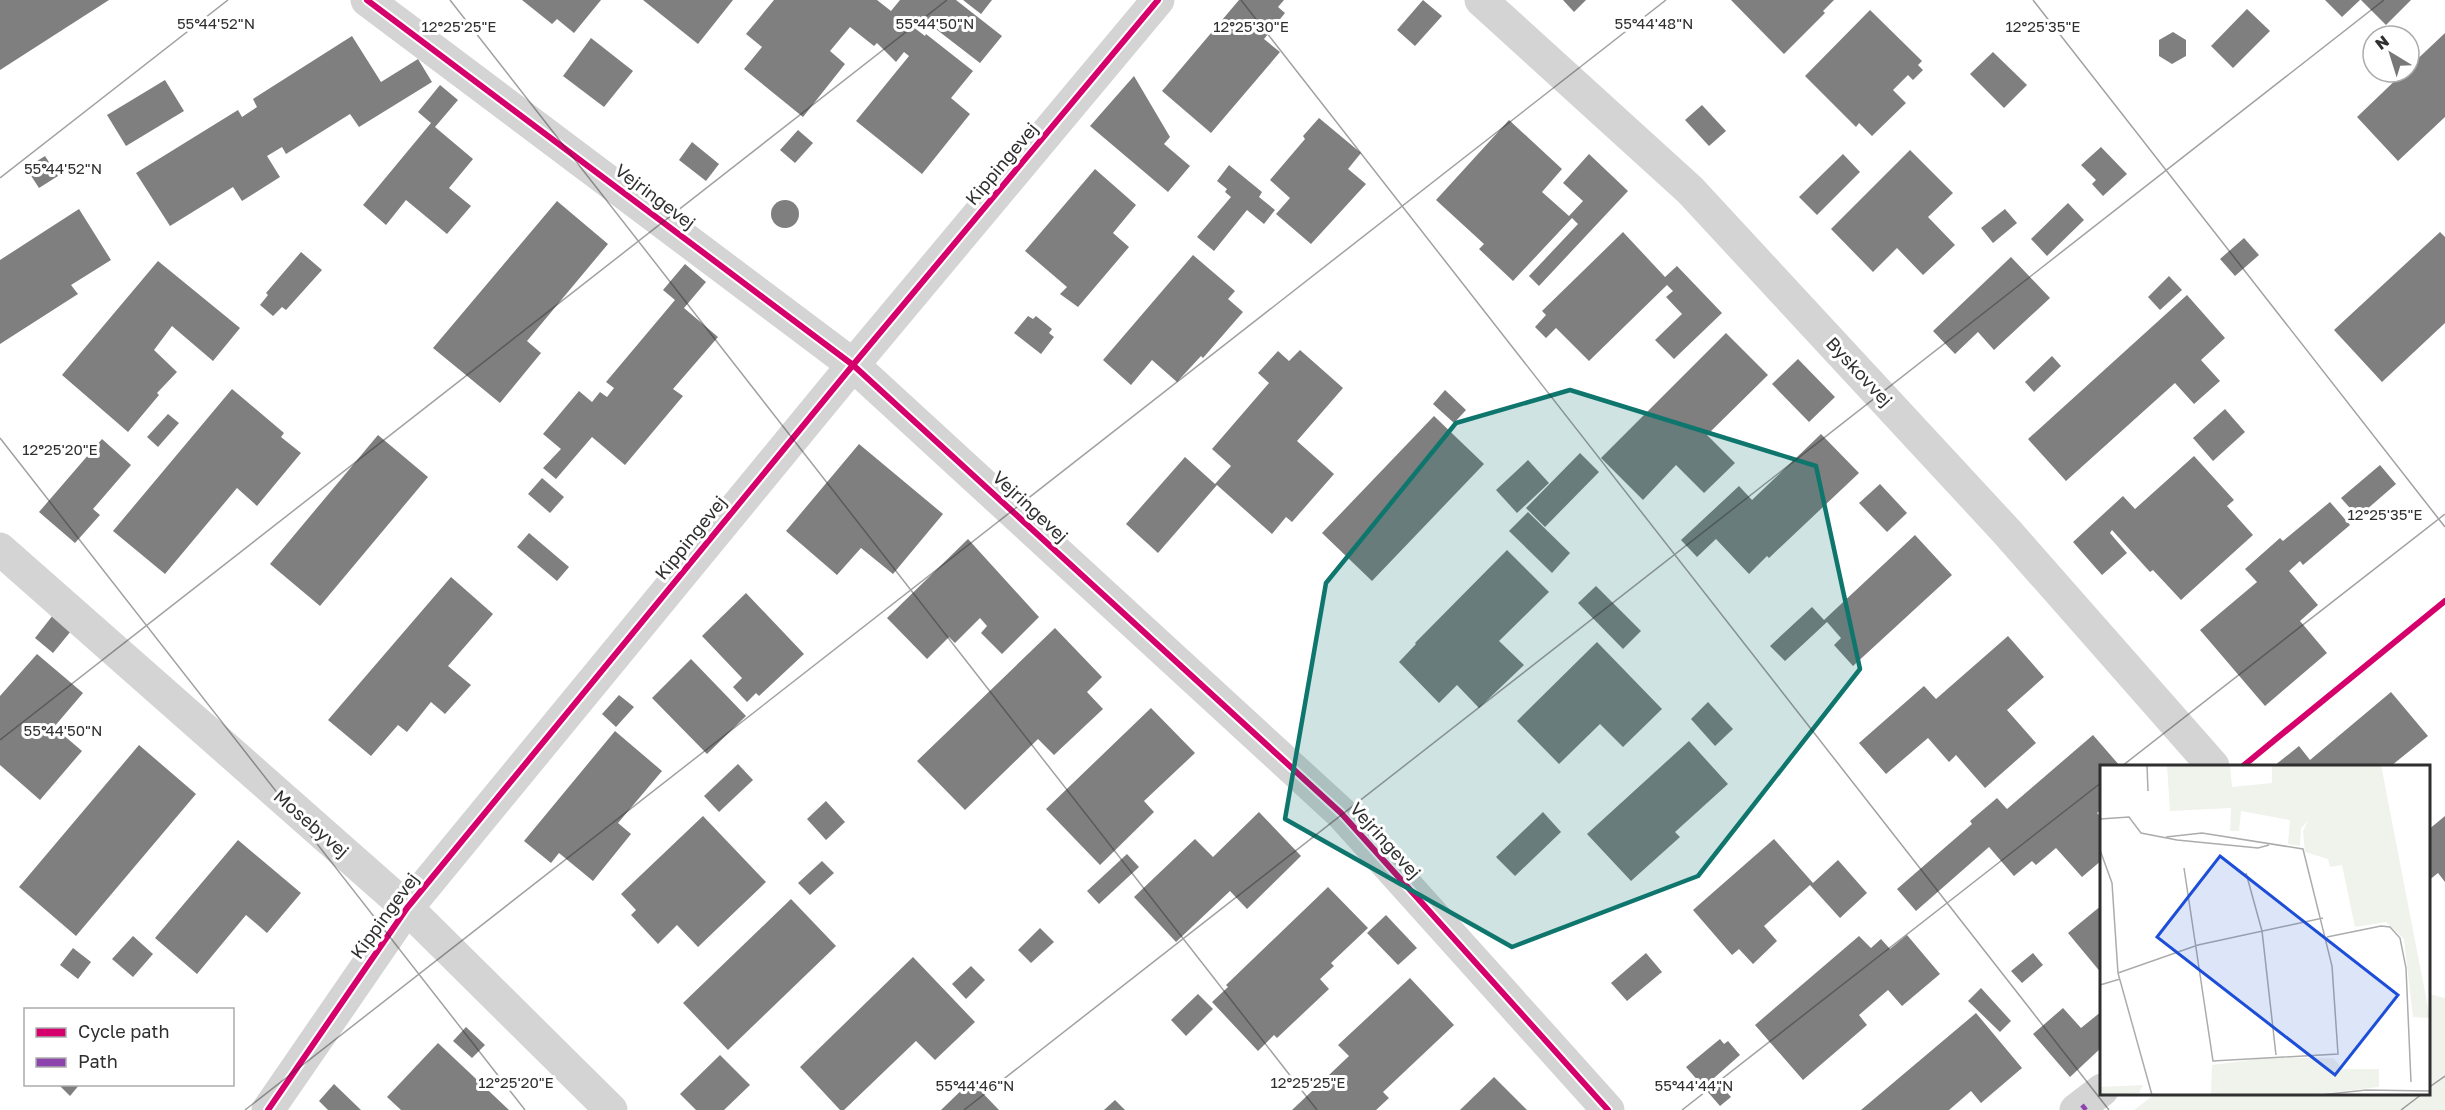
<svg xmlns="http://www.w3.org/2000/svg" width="2445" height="1110" viewBox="0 0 2445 1110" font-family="'Golos Text',sans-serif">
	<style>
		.green { fill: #f0f2ec }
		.building { fill: #7f7f7f }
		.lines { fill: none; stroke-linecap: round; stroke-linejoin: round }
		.minor { stroke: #d4d4d4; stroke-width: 33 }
		.quiet { stroke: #8e44ad; stroke-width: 4.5; stroke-dasharray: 9 4.5; stroke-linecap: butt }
		.cycleway-casing { stroke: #fff; stroke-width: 10 }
		.cycleway { stroke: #d6006c; stroke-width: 6 }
		.marked { fill: #0f766e; fill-opacity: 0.2; stroke: #0f766e; stroke-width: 4.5; stroke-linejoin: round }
		.ticks { fill: none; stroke: #2f2f2f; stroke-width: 1.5; stroke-opacity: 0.45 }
		.labels { text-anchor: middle; stroke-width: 6; stroke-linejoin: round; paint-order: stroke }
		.street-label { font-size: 18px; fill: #2f2f2f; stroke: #fff }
		.inset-road { fill: none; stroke: #acacac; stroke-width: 1.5 }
		.view { fill: #1d4ed8; fill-opacity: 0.15; stroke: #1d4ed8; stroke-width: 3 }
		.inset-edge { fill: none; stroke: #2f2f2f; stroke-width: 3 }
		.ticks-label { font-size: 15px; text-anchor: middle; fill: #2f2f2f; stroke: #fff; stroke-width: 6; stroke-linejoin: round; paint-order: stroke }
	</style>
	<rect width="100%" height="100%" fill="#fff"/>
	<polygon class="green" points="2429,994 2445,998 2445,1110 2134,1110 2155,1094 2428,1094"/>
	<g class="building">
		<polygon points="0,0 109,0 0,70"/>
		<polygon points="522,0 601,0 574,33 557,19 552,24"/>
		<polygon points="643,0 733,0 698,44"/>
		<polygon points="774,0 877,0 891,11 900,0 956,0 1002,36 980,63 919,16 912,26 925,36 926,34 973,71 951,98 970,114 922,174 856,121 909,56 904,52 896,62 877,43 874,46 850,27 830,51 845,64 803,117 744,69 762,47 746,34"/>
		<polygon points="963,0 992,0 981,14"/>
		<polygon points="1239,0 1284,0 1278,7 1285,13 1264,39 1280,52 1211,133 1162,91"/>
		<polygon points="1423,0 1442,16 1415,46 1397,30"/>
		<polygon points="1563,0 1586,0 1574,12"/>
		<polygon points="1731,0 1834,0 1823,11 1825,13 1784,54"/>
		<polygon points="2325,0 2360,0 2342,17"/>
		<polygon points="2361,0 2411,0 2386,25"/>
		<polygon points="2247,9 2270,31 2233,68 2211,46"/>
		<polygon points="1870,10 1922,61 1918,65 1923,70 1913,80 1908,75 1893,90 1906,103 1872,136 1859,123 1856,127 1805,76"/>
		<polygon points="2173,32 2186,40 2186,56 2172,64 2159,56 2159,40"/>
		<polygon points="2445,33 2445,117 2398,161 2357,117 2404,72 2409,72 2409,67"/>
		<polygon points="352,36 381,82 418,59 432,82 359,127 350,114 286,154 282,147 267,156 280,177 242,201 233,187 170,226 136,173 238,110 242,117 257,107 253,99"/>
		<polygon points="591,38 633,71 604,107 563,76"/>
		<polygon points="1993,52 2027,85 2004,108 1970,74"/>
		<polygon points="1134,76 1170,137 1164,144 1190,166 1168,192 1090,126"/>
		<polygon points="165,80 184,111 126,146 107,115"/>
		<polygon points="440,85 458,100 435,127 473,159 449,188 471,206 447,234 406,200 386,225 363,205 431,123 418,112"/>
		<polygon points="1702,105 1726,131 1709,146 1685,120"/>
		<polygon points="1319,118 1361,153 1348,169 1366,184 1311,244 1276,214 1290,198 1270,180 1305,139 1303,136"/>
		<polygon points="1509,120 1562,169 1542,192 1569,216 1583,201 1563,183 1589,154 1628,191 1539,286 1529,276 1578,224 1572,218 1513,281 1479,249 1484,244 1436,200"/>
		<polygon points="798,130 813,143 795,163 780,150"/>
		<polygon points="692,142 719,164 706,181 679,160"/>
		<polygon points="2101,147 2127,174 2103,196 2092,184 2096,180 2081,165"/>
		<polygon points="1910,150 1953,193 1928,217 1955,245 1923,275 1897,248 1873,272 1831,229"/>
		<polygon points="1843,154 1860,172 1817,215 1799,197"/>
		<polygon points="45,156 58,176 39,188 26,168"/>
		<polygon points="1229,165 1262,192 1259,197 1275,210 1264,224 1247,210 1214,251 1197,237 1231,197 1225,192 1227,189 1217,181"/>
		<polygon points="1095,169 1136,205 1113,233 1129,247 1078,307 1060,294 1067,287 1025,251"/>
		<circle cx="785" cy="214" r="14"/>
		<polygon points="557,201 608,244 527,341 541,353 500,403 433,348"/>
		<polygon points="2068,203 2084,220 2047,256 2031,239"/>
		<polygon points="79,209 111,260 71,285 78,294 0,344 0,260"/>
		<polygon points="2005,209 2017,223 1993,243 1981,228"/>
		<polygon points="1623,232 1665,277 1677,266 1722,313 1674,359 1655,340 1682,314 1666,297 1673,291 1667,285 1589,361 1556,328 1546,338 1535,327 1546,315 1542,311"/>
		<polygon points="2440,232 2445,237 2445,323 2382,382 2334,330"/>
		<polygon points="2244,238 2259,255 2235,276 2220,259"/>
		<polygon points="301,252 322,270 286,310 282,307 273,316 260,305 268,295 266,293"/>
		<polygon points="1193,255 1235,291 1228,299 1243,312 1203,358 1201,356 1177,382 1152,360 1131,385 1103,360"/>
		<polygon points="2011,257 2050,298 1994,350 1978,332 1955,354 1933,331"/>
		<polygon points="158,261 240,328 213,361 172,326 154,350 177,372 157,393 159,395 128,432 62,375"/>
		<polygon points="685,264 706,282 684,308 718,337 673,389 683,396 625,465 592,437 556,479 543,468 561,449 543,434 579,391 592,402 600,392 607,397 614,388 606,382 675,300 663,290"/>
		<polygon points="2169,276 2182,290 2160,310 2148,297"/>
		<polygon points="2187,295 2225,338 2201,360 2220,381 2194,404 2175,383 2066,481 2028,439"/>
		<polygon points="1028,316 1033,319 1036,316 1052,329 1049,333 1054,337 1041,354 1014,333"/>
		<polygon points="1726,333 1768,375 1707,435 1735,463 1704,493 1676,465 1643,500 1601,458"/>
		<polygon points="1300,350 1343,388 1297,441 1334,474 1292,522 1286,517 1272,534 1217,485 1158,553 1126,524 1185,457 1215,484 1231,466 1212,449 1269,383 1258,373 1278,351 1289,361"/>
		<polygon points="2052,356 2061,366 2034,392 2025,382"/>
		<polygon points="1798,359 1835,397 1809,422 1772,384"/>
		<polygon points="232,389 284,433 281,437 301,453 257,506 237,488 165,574 113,531"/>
		<polygon points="1445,390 1466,410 1454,423 1433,404"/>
		<polygon points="2225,409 2245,432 2213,461 2193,438"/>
		<polygon points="168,414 179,423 158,447 147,437"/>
		<polygon points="1434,416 1484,464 1372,581 1322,533"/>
		<polygon points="1821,434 1859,473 1769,558 1767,556 1749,574 1716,539 1697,557 1681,540 1739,486 1752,500"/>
		<polygon points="378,435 428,477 320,606 270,564"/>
		<polygon points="102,439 131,465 93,509 100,515 75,543 39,512"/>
		<polygon points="859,444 943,514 893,574 861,548 837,575 786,531"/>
		<polygon points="1580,453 1599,472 1545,527 1526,508"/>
		<polygon points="2194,456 2234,500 2227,506 2253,535 2181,600 2153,570 2150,572 2112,530 2110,533 2127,553 2102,575 2073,542 2123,496 2135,509"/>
		<polygon points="1528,460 1549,483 1517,513 1496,490"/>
		<polygon points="2380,465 2396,484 2358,517 2341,498"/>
		<polygon points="542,478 564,497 550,513 528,494"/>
		<polygon points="1880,484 1907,513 1887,532 1859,503"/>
		<polygon points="2330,502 2350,525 2303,565 2300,561 2289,571 2318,605 2300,621 2327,653 2265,706 2200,630 2257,582 2245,569 2280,538 2283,541"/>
		<polygon points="1528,512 1570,553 1552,573 1509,531"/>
		<polygon points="529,533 569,567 557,581 517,547"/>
		<polygon points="1915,535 1952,575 1853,666 1834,645 1841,638 1827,622 1785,661 1770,646 1812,607 1824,620"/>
		<polygon points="968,539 1039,617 1002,654 981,633 987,626 980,618 955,643 949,637 927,659 887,618"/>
		<polygon points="1507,550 1549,592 1499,641 1524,665 1479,708 1457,685 1439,703 1399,662 1416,644 1415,643"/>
		<polygon points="451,577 493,614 448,666 471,685 445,714 431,702 407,732 398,725 371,756 328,720"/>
		<polygon points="1596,586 1641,631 1623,649 1578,603"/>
		<polygon points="746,593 804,654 759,696 756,693 747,702 733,687 742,678 702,636"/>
		<polygon points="53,615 71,631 53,653 35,638"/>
		<polygon points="1055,628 1102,677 1087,692 1103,709 1054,755 1038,739 965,810 917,761"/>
		<polygon points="2008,636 2044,677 2007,710 2036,743 1985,788 1956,755 1949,762 1928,738 1886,774 1859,743 1924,686 1936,699"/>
		<polygon points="1597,642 1662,709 1623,747 1600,724 1559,764 1517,721"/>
		<polygon points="37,654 83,693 54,727 82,751 40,800 0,765 0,696"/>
		<polygon points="691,659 746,716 707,754 652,698"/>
		<polygon points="2391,692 2428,736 2391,766 2274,766 2299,746 2310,760"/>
		<polygon points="619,695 634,707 616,727 602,714"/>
		<polygon points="1708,702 1733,729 1715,746 1691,719"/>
		<polygon points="1151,708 1195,753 1144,801 1154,812 1100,865 1046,809"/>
		<polygon points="615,731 662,771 618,823 631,834 593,881 559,853 551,863 524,841"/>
		<polygon points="2093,735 2120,766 2102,766 2102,809 2097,813 2102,818 2102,860 2082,877 2056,848 2036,865 2032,861 2014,876 1989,847 1916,911 1897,889 1972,824 1970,821 1997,798 2007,809"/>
		<polygon points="1689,741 1728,784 1675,832 1680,837 1631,881 1587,834"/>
		<polygon points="139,745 196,794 76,936 19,887"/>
		<polygon points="738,764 753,780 719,812 704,796"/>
		<polygon points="826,801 845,822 826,840 807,819"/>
		<polygon points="1259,812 1301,856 1247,909 1230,891 1176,942 1134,897 1195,839 1213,857"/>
		<polygon points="1543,812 1561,832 1515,876 1496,857"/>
		<polygon points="703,816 766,882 698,947 677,925 658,944 631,915 636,910 621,894"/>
		<polygon points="2445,816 2445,882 2438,873 2428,881 2428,830"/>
		<polygon points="1774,839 1813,883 1838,860 1867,893 1840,918 1810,885 1764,926 1777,941 1753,964 1739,949 1732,955 1693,910"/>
		<polygon points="238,840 301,893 267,933 246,915 197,974 155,938"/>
		<polygon points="1127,854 1139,867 1099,904 1087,891"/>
		<polygon points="822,861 834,873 810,895 798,883"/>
		<polygon points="1328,887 1368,928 1331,963 1334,966 1320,979 1329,989 1277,1038 1274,1035 1258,1051 1212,1002 1228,987 1226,985"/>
		<polygon points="791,899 836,946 728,1050 683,1003"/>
		<polygon points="2102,905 2102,974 2068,933"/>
		<polygon points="1386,915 1417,948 1398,965 1367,933"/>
		<polygon points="1040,928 1054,942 1031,963 1018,950"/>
		<polygon points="1907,935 1940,974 1902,1006 1888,990 1859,1015 1867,1025 1803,1080 1755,1025 1859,936 1871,948 1881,939 1890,949"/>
		<polygon points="133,936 153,954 133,977 112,959"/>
		<polygon points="73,948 91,962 78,979 60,965"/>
		<polygon points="1646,953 1662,972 1627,1001 1611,983"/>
		<polygon points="2033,953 2043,965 2022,983 2011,971"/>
		<polygon points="913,957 975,1022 935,1060 916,1041 844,1110 840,1110 800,1067"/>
		<polygon points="971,966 985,980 966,999 952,984"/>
		<polygon points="1410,978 1454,1025 1383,1092 1389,1098 1376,1110 1292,1110 1349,1056 1338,1045"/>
		<polygon points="1981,988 2011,1021 2000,1032 1968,1001"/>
		<polygon points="1198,994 1213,1009 1186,1036 1171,1020"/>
		<polygon points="2063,1008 2081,1028 2102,1011 2102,1047 2070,1077 2033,1034"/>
		<polygon points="1976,1013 2022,1068 1981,1103 1971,1091 1949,1110 1861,1110"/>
		<polygon points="466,1027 485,1045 472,1058 453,1041"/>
		<polygon points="1720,1039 1724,1044 1728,1041 1740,1055 1714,1078 1731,1097 1720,1106 1686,1067"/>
		<polygon points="438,1043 509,1110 401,1110 387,1097"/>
		<polygon points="720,1055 750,1085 724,1110 696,1110 680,1094"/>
		<polygon points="1494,1077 1527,1110 1460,1110"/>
		<polygon points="971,1081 999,1110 941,1110"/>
		<polygon points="58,1084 80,1084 70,1096"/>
		<polygon points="334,1084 361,1110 328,1110 319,1101"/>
		<polygon points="1115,1100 1125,1110 1104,1110"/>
	</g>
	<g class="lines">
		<g class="minor">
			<polyline points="367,0 853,365 1341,813 1608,1110"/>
			<polyline points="1481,0 1690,190 2007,532 2213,766"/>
			<polyline points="0,549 407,908 611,1110"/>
			<polyline points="268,1110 407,908 853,365 1158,0"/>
			<polyline points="2076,1110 2102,1090"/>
		</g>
		<polyline class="quiet" points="2082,1105 2086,1110"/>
		<defs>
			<g id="cycleway">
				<polyline points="367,0 853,365 1341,813 1608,1110"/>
				<polyline points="2243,766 2445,601"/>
				<polyline points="268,1110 407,908 853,365 1158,0"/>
			</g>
		</defs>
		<use href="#cycleway" class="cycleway-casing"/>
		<use href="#cycleway" class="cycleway"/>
	</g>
	<path class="marked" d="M1570,390L1816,466L1860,669L1698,876L1512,947L1285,819L1326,583L1456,423Z"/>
	<path class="ticks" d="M450,0L1317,1110M1241,0L2109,1110M2033,0L2445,527M0,178L228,0M0,438L525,1110M0,740L947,0M2122,766L2445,514M2428,1088L2445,1076M245,1110L1666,0M964,1110L2384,0M1682,1110L2102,782M2401,1110L2422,1094"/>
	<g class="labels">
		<g class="street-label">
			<text transform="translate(1002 164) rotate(-50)" y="6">Kippingevej</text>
			<text transform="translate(655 197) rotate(37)" y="6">Vejringevej</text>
			<text transform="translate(1859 372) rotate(47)" y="6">Byskovvej</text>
			<text transform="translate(1030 507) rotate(43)" y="6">Vejringevej</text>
			<text transform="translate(691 538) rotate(-51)" y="6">Kippingevej</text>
			<text transform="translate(311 824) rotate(41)" y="6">Mosebyvej</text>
			<text transform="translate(1385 841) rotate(48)" y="6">Vejringevej</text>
			<text transform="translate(385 916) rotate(-54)" y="6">Kippingevej</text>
		</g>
	</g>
	<g transform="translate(2100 765)">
		<rect width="330" height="330" fill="#fff"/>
		<path d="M67,0H130L132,22L172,18V0H281L330,253L313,252L304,174L286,157L255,162L242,100L230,102L228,94L205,87L203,66L208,56L201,63L200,81L188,79L190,55L141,46L139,66H130L131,43L70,46ZM165,293H233L243,304H279V322L207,330L111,329L112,300ZM43,320L39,328L0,330V322Z" fill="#f0f2ec"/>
		<path class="inset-road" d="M47,0L48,26M0,54L29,52L41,68L77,75L158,83L169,80M66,72L102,68L203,84L232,201L238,289L113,296L84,103M0,85L12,118L18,208L52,330M146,108L162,166L176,290M227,172L281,161L290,162L300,173L306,203L311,317M18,208L98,180L223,153M0,220L20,214M220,330L266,325L330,326"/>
		<path class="view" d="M120,91L298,230L235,310L57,172Z"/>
		<rect width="330" height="330" class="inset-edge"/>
	</g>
	<g class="ticks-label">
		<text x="216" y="29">55°44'52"N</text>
		<text x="935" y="29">55°44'50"N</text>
		<text x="1654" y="29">55°44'48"N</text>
		<text x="459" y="32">12°25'25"E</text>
		<text x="1251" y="32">12°25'30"E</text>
		<text x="2043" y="32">12°25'35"E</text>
		<text x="63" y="174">55°44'52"N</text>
		<text x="60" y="455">12°25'20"E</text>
		<text x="2385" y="520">12°25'35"E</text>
		<text x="63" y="736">55°44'50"N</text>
		<text x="516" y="1088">12°25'20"E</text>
		<text x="1308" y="1088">12°25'25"E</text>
		<text x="975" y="1091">55°44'46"N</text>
		<text x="1694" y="1091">55°44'44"N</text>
	</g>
	<rect x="24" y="1008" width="210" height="78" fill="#ffffff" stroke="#acacac" stroke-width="1.5"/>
	<rect x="36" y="1028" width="30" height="9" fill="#d6006c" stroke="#acacac" stroke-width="1.5"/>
	<text x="78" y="1038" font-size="18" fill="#2f2f2f">Cycle path</text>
	<rect x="36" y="1058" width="30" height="9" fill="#8e44ad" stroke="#acacac" stroke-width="1.5"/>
	<text x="78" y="1068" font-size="18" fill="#2f2f2f">Path</text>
	<g transform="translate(2391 54) rotate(322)"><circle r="28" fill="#ffffff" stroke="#acacac" stroke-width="1.5"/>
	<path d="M0-4.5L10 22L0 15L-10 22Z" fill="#787878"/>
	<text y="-9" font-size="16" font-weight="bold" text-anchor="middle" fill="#2f2f2f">N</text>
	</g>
</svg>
